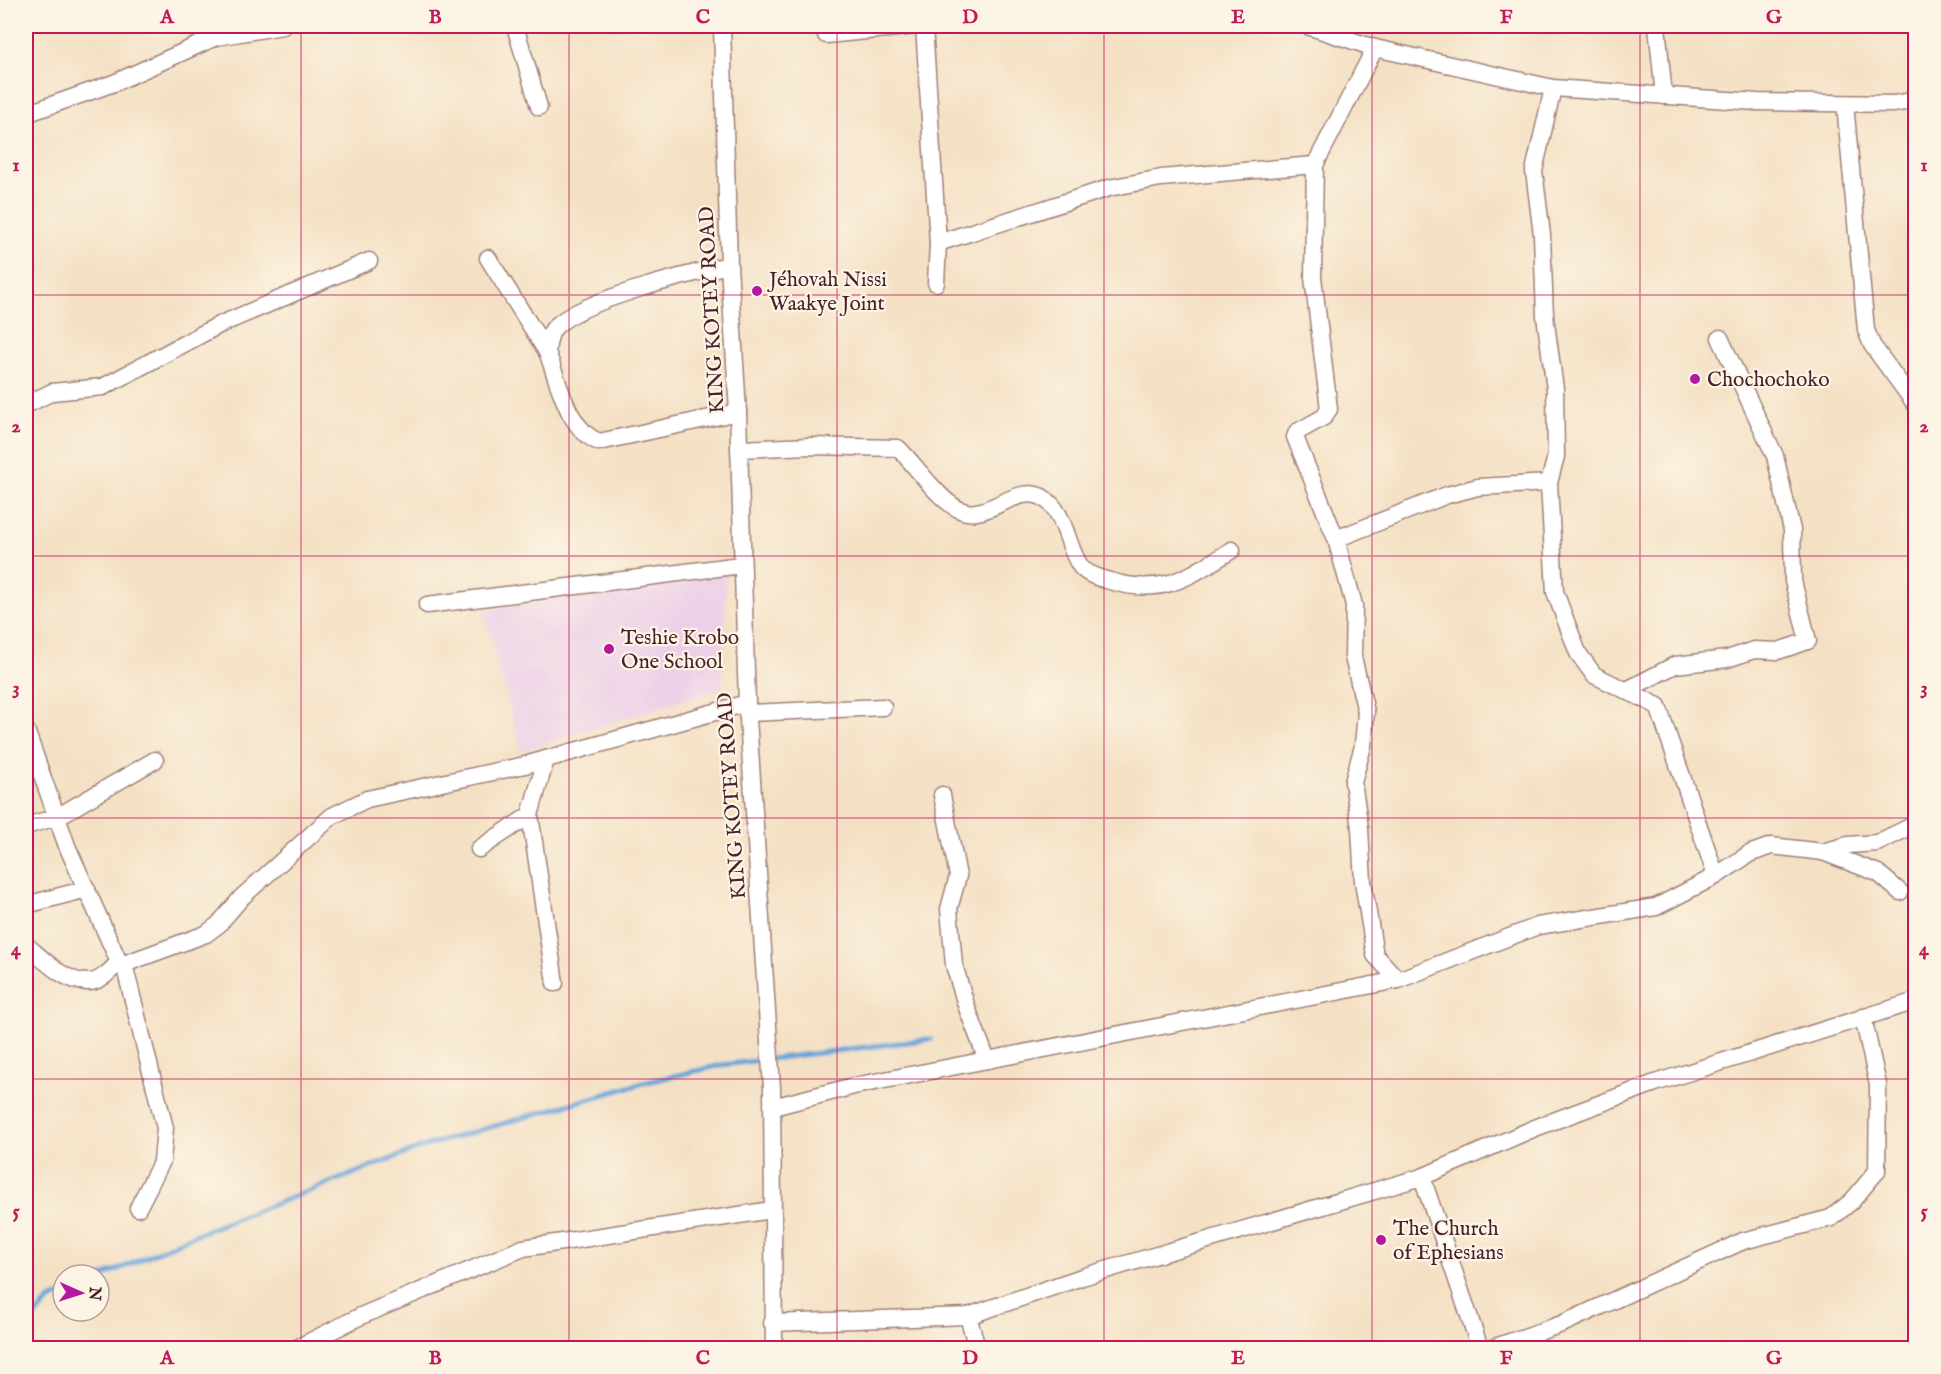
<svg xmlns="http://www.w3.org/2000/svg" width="1941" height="1374" viewBox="0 0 1941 1374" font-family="'IM FELL English',serif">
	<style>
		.built { fill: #edd0e8 }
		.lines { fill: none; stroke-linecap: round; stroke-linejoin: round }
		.stream { stroke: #69a5da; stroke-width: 5 }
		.minor-casing { stroke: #9f8078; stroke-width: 19 }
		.minor { stroke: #fff; stroke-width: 16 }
		.grid { fill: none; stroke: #c2185b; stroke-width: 1.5; stroke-opacity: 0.55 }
		.poi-dot { fill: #b5179e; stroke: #fcf5e5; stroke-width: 2 }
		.labels { text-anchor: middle; stroke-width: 4.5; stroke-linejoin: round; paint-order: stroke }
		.poi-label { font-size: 21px; fill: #4a1f2b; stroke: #fcf5e5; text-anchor: start }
		.street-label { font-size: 21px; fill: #4a1f2b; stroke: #fcf5e5 }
		.neatline { fill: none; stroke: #c2185b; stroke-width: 2 }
		.grid-label { font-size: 20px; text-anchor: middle; font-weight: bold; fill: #c2185b }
	</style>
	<rect width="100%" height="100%" fill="#fcf5e5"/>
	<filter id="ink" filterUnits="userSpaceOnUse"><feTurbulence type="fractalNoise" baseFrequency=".0167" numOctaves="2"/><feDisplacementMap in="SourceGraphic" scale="12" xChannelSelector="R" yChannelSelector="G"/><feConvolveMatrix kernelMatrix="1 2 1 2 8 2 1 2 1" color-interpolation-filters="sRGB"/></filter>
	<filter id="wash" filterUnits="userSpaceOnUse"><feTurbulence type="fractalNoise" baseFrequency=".008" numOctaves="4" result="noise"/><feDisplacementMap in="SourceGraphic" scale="24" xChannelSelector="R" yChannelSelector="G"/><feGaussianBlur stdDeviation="1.35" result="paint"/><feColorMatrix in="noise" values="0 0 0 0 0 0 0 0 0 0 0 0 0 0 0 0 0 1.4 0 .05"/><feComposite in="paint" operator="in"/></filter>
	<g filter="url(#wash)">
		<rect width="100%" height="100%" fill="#f4e1c5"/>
		<polygon class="built" points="727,572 722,688 521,751 484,610"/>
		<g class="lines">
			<g class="stream">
				<polyline points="99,1278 197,1234 425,1146 647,1082 722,1065 931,1039"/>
				<polyline points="26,1327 48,1301 63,1294"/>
			</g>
		</g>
	</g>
	<g filter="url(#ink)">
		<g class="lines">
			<defs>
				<g id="minor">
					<polyline points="515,26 539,107"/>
					<polyline points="722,26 729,265 738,412 747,703 772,1088 774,1348"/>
					<polyline points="924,26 938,243 936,283"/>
					<polyline points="1307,26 1375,48 1553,88 1757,102 1894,104 1916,100"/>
					<polyline points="1657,26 1664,96"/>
					<polyline points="826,35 917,26"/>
					<polyline points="1375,48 1315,165 1313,277 1329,409 1324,417 1297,432 1295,437 1336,539 1354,605 1353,657 1366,712 1363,746 1353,782 1360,828 1363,882 1375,955 1398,980"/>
					<polyline points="1553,88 1534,171 1542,235 1545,316 1555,389 1556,456 1549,483 1555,592 1578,653 1594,675 1658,706 1716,876"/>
					<polyline points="1845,104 1866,330 1872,345 1916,405"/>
					<polyline points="26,114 114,83 216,37 283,26"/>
					<polyline points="938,243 1109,188 1161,178 1315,165"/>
					<path d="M488,258L547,352C548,344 549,332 556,326C585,299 689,274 729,265"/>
					<path d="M547,352C559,382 567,429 599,442L738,412"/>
					<polyline points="26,405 52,392 103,387 219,325 369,261"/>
					<path d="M739,449L810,446L898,448C915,464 942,505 963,511C988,520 1017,484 1042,497C1065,510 1066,543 1079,564C1084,574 1099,578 1110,581C1163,597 1188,577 1232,550"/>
					<polyline points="1336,539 1447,495 1478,487 1549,483"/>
					<polyline points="427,605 741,565"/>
					<polyline points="1627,690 1675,665 1727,659 1754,650 1778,651 1808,641 1793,581 1792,530 1775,456 1720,338"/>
					<polyline points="747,713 883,707"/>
					<polyline points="26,730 67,846 119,962 124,964 206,934 218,925 242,897 332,816 367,799 525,765 747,703"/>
					<polyline points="546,759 530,815 555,983"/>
					<polyline points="942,795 958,876 949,909 954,965 967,1008 987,1060"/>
					<polyline points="26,826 57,817 155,760"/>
					<polyline points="479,849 530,815"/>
					<polyline points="1823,852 1848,845 1877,843 1916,824"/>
					<polyline points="26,905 87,889"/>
					<path d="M26,945C42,958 64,982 87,982C100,983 111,970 119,962"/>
					<polyline points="124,964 165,1128 162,1161 138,1208"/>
					<polyline points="773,1107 854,1086 1398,980 1538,926 1656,907 1716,876 1749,854 1771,846 1823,852 1878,873 1900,892"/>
					<polyline points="968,1316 977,1348"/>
					<polyline points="772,1323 968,1316 1082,1277 1422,1177"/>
					<polyline points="297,1348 361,1316 523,1248 772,1210"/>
					<polyline points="1480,1348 1422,1177 1535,1128 1655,1083 1916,1001"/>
					<polyline points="1492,1348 1562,1324 1743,1241 1831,1218 1852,1201 1877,1171 1878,1085 1863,1017"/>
				</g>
			</defs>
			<use href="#minor" class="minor-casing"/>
			<use href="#minor" class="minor"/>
		</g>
	</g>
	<path class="grid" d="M301,26V1348M569,26V1348M837,26V1348M1104,26V1348M1372,26V1348M1640,26V1348M26,295H1916M26,556H1916M26,818H1916M26,1079H1916"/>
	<g class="poi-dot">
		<circle cx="757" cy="291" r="6"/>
		<circle cx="1695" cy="379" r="6"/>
		<circle cx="609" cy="649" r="6"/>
		<circle cx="1381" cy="1240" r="6"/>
	</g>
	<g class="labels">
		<g class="poi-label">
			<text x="769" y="286">Jéhovah Nissi<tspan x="769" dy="24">Waakye Joint</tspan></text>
			<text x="1707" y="386">Chochochoko</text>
			<text x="621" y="644">Teshie Krobo<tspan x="621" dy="24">One School</tspan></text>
			<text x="1393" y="1235">The Church<tspan x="1393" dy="24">of Ephesians</tspan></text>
		</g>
		<g class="street-label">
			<text transform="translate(711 310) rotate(-93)" y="7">KING KOTEY ROAD</text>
			<text transform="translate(731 796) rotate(-94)" y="7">KING KOTEY ROAD</text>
		</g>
	</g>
	<rect width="1941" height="1374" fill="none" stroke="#fcf5e5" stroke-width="66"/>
	<g transform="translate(81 1293) rotate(93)"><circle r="28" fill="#fcf5e5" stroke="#b59f9b" stroke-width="1.5"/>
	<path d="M0-4.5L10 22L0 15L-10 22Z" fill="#b5179e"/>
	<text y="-9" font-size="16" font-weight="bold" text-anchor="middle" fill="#4a1f2b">N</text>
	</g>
	<rect x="33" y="33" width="1875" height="1308" class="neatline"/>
	<g class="grid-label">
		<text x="167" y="23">A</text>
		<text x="435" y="23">B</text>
		<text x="703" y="23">C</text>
		<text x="970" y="23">D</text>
		<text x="1238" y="23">E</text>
		<text x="1506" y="23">F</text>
		<text x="1774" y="23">G</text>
		<text x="16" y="171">1</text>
		<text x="1924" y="171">1</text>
		<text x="16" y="432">2</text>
		<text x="1924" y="432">2</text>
		<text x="16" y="694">3</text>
		<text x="1924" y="694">3</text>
		<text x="16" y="955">4</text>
		<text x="1924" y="955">4</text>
		<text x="16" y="1217">5</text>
		<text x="1924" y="1217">5</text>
		<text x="167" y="1364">A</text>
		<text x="435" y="1364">B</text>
		<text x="703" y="1364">C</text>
		<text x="970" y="1364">D</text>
		<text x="1238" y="1364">E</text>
		<text x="1506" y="1364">F</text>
		<text x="1774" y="1364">G</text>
	</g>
</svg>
